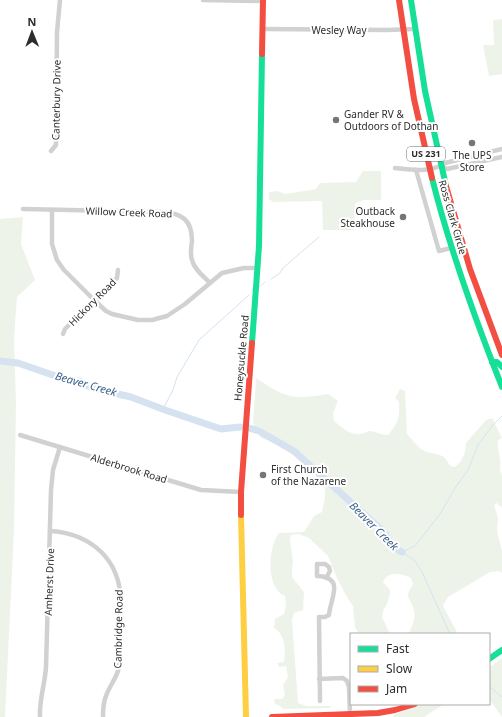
<svg xmlns="http://www.w3.org/2000/svg" width="502" height="717" viewBox="0 0 502 717" font-family="'Noto Sans',sans-serif">
	<style>
		.green { fill: #eef3ea }
		.lines { fill: none; stroke-linecap: round; stroke-linejoin: round }
		.stream { stroke: #d6e2f0; stroke-width: 1 }
		.river { stroke: #d6e2f0; stroke-width: 7 }
		.street { stroke: #d1d1d1; stroke-width: 4.5 }
		.fast { stroke: #16e098; stroke-width: 6 }
		.slow { stroke: #ffcf43; stroke-width: 6 }
		.jam { stroke: #f24e42; stroke-width: 6 }
		.poi-dot { fill: #767676; stroke: #fff; stroke-width: 1.5 }
		.labels { text-anchor: middle; stroke-width: 4; stroke-linejoin: round; paint-order: stroke }
		.shield { fill: #fff; stroke: #6b6b6b; stroke-width: 1 }
		.shield-label { font-size: 9px; font-weight: bold; fill: #2c2c2c }
		.street-label { font-size: 10px; fill: #2c2c2c; stroke: #fff }
		.poi-label { font-size: 10px; fill: #2c2c2c; stroke: #fff; text-anchor: start }
		.water-label { font-size: 11px; font-style: italic; fill: #3b628d; stroke: #fff }
	</style>
	<rect width="100%" height="100%" fill="#fff"/>
	<g class="green">
		<polygon points="502,19 502,74 489,76 483,45 494,45 493,20"/>
		<polygon points="363,171 381,171 381,200 363,200 355,204 354,230 323,230 322,201 273,202 269,199 269,192 277,191 286,194 316,189 320,183 356,182"/>
		<polygon points="23,217 21,244 35,280 17,297 14,338 16,404 14,530 5,717 0,717 0,219"/>
		<path d="M256,378C286,398 292,400 328,394L338,401L333,413L334,421C342,427 349,435 360,434C363,434 366,432 369,431C376,431 380,435 388,435C398,423 400,418 399,402L395,398L400,389L405,391L407,434C412,439 417,447 423,450C435,457 443,450 450,466L455,467L461,461L465,452L466,443L486,420L492,418L502,438L498,440C496,450 502,456 500,469L502,476V508L497,503L494,505L498,518L497,531L502,551V573L499,571L490,572L448,597L443,606L458,634H409C411,626 416,620 414,611C411,597 403,599 413,584L411,578C402,574 388,570 383,582L390,590V595L386,606L383,611L382,617L390,634H359L355,627L353,606L347,597L337,578L328,556L309,538L298,534L291,535L290,540L293,562L292,570V577L304,592L303,610L294,613L292,620L298,703L307,706H331V708L283,709L280,706L275,704L274,699H282L285,695L283,685L288,677L286,666L279,667L277,663L284,662C286,650 285,634 274,628L275,619L284,614L286,605L285,596C265,588 268,547 279,533L304,532L314,516L322,512C323,506 326,497 325,490C323,476 289,451 276,444C271,441 266,440 261,438L253,423Z"/>
		<polygon points="502,658 502,717 489,699 489,668"/>
		<polygon points="424,704 444,704 424,717 393,717 395,714"/>
	</g>
	<g class="lines">
		<g class="stream">
			<polyline points="271,279 280,273 283,268 319,237"/>
			<polyline points="261,286 265,282"/>
			<polyline points="163,409 173,390 177,377 199,340 249,295"/>
			<polyline points="402,552 415,546 440,514 455,488 468,470 478,445 492,426 502,416"/>
			<polyline points="402,552 415,561 422,572 450,634"/>
			<polyline points="489,686 502,697"/>
		</g>
		<g class="river">
			<polyline points="0,361 18,363 70,381 80,381 90,387 109,392 131,397 165,410 221,429 240,427"/>
			<polyline points="249,428 259,431 294,451 385,533 392,546 402,552"/>
		</g>
		<g class="street">
			<polyline points="203,0 263,1"/>
			<polyline points="262,29 387,30 415,29"/>
			<polyline points="51,151 56,145 57,32 60,0"/>
			<polyline points="441,166 447,169 502,157"/>
			<path d="M395,168C412,170 431,173 445,163L502,149"/>
			<polyline points="416,170 439,251 451,248"/>
			<path d="M23,209L162,212C182,213 192,220 192,241C191,247 190,254 192,260C194,269 203,276 209,282"/>
			<polyline points="52,210 52,244 57,260 64,270 94,300 106,311 112,314 138,320 152,320 167,316 185,304 222,273 244,268 258,268"/>
			<polyline points="63,334 65,329 117,278 118,270"/>
			<polyline points="20,435 201,490 241,492"/>
			<path d="M50,531C86,533 115,554 120,591C121,603 120,616 120,628C119,642 121,657 118,671C115,680 109,687 106,696C103,703 103,710 103,717"/>
			<polyline points="319,679 343,678 347,681 349,687 350,714"/>
			<path d="M320,701L319,617H325L329,615C330,599 346,577 317,576V564H325L329,567L330,571L326,578"/>
			<path d="M40,717C39,700 45,684 46,667L51,490L53,470L60,447"/>
		</g>
		<g class="fast">
			<polyline points="411,0 425,91 446,186"/>
			<path d="M432,178C450,250 475,319 502,387"/>
			<polyline points="252,343 259,246 262,54"/>
			<polyline points="492,362 497,362 502,367"/>
			<polyline points="489,659 502,650"/>
		</g>
		<polyline class="slow" points="241,515 246,717"/>
		<g class="jam">
			<polyline points="399,0 414,99 432,178"/>
			<polyline points="262,54 263,0"/>
			<polyline points="446,186 470,269 502,355"/>
			<polyline points="241,515 241,492 252,343"/>
			<polyline points="272,717 378,713 395,710 415,704"/>
		</g>
	</g>
	<g class="poi-dot">
		<circle cx="336" cy="120" r="4"/>
		<circle cx="472" cy="143" r="4"/>
		<circle cx="403" cy="217" r="4"/>
		<circle cx="263" cy="475" r="4"/>
	</g>
	<g class="labels">
		<rect class="shield" x="407" y="147" width="38" height="14" rx="3"/>
		<g class="shield-label">
			<text x="426" y="157">US 231</text>
		</g>
		<g class="street-label">
			<text x="339" y="34">Wesley Way</text>
			<text transform="translate(56 100) rotate(-89)" y="4">Canterbury Drive</text>
			<text transform="translate(129 212) rotate(2)" y="4">Willow Creek Road</text>
			<text transform="translate(453 217) rotate(74)" y="4">Ross Clark Circle</text>
			<text transform="translate(92 302) rotate(-45)" y="4">Hickory Road</text>
			<text transform="translate(241 358) rotate(-85)" y="4">Honeysuckle Road</text>
			<text transform="translate(129 468) rotate(17)" y="4">Alderbrook Road</text>
			<text transform="translate(49 582) rotate(-88)" y="4">Amherst Drive</text>
			<text transform="translate(118 629) rotate(-89)" y="4">Cambridge Road</text>
		</g>
		<g class="poi-label">
			<text x="344" y="118">Gander RV &amp;<tspan x="344" dy="12">Outdoors of Dothan</tspan></text>
			<text x="472" y="159" text-anchor="middle">The UPS<tspan x="472" dy="12">Store</tspan></text>
			<text x="395" y="215" text-anchor="end">Outback<tspan x="395" dy="12">Steakhouse</tspan></text>
			<text x="271" y="473">First Church<tspan x="271" dy="12">of the Nazarene</tspan></text>
		</g>
		<g class="water-label">
			<text transform="translate(86 384) rotate(16)" y="4">Beaver Creek</text>
			<text transform="translate(374 526) rotate(45)" y="4">Beaver Creek</text>
		</g>
	</g>
	<rect x="350" y="633" width="140" height="72" fill="#ffffff" stroke="#ababab"/>
	<rect x="358" y="646" width="20" height="6" fill="#16e098" stroke="#ababab"/>
	<text x="386" y="653" font-size="12" fill="#2c2c2c">Fast</text>
	<rect x="358" y="666" width="20" height="6" fill="#ffcf43" stroke="#ababab"/>
	<text x="386" y="673" font-size="12" fill="#2c2c2c">Slow</text>
	<rect x="358" y="686" width="20" height="6" fill="#f24e42" stroke="#ababab"/>
	<text x="386" y="693" font-size="12" fill="#2c2c2c">Jam</text>
	<g transform="translate(32 32) rotate(359)" stroke="#ffffff" stroke-width="3" paint-order="stroke">
	<path d="M0-3L7 15L0 10L-7 15Z" fill="#2c2c2c"/>
	<text y="-6" font-size="11" font-weight="bold" text-anchor="middle" fill="#2c2c2c">N</text>
	</g>
</svg>
